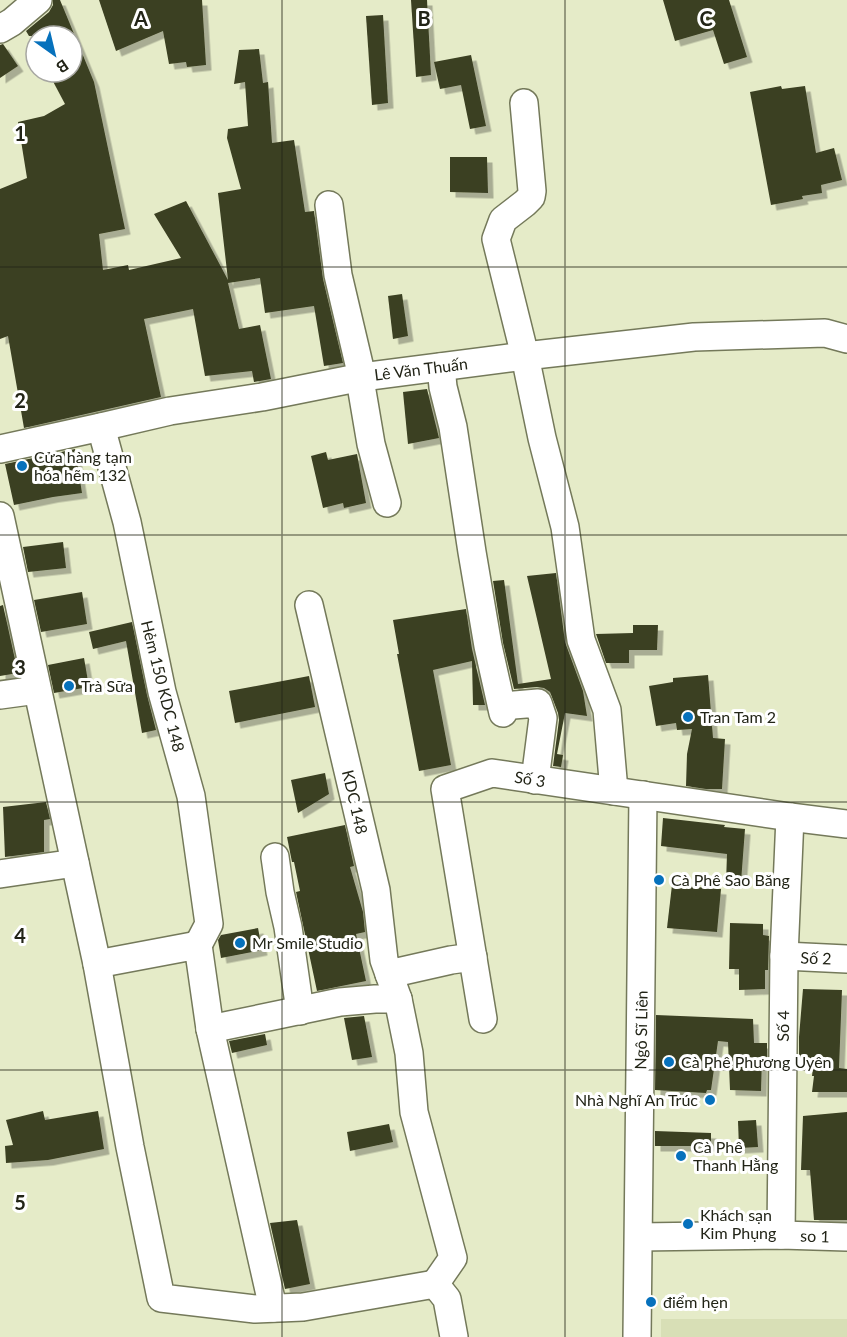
<svg xmlns="http://www.w3.org/2000/svg" width="847" height="1337" viewBox="0 0 847 1337" font-family="Lato,sans-serif">
	<style>
		.built { fill: #d8dfb6 }
		.building { fill: #3b3f22; filter: url(#shadow) }
		.lines { fill: none; stroke-linecap: round; stroke-linejoin: round }
		.minor-casing { stroke: #74795a; stroke-width: 30 }
		.minor { stroke: #fff; stroke-width: 27 }
		.grid { fill: none; stroke: #222417; stroke-width: 1.5; stroke-opacity: 0.55 }
		.poi-dot { fill: #0671bc; stroke: #fff; stroke-width: 2 }
		.labels { text-anchor: middle; stroke-width: 6; stroke-linejoin: round; paint-order: stroke }
		.street-label { font-size: 16px; fill: #222417; stroke: #fff }
		.poi-label { font-size: 16px; fill: #222417; stroke: #fff; text-anchor: start }
		.grid-label { font-size: 20px; text-anchor: middle; font-weight: bold; fill: #222417; stroke: #fff; stroke-width: 6; stroke-linejoin: round; paint-order: stroke }
	</style>
	<defs>
		<filter id="shadow"><feDropShadow dx="5.5" dy="5.5" stdDeviation="0" flood-color="#0004"/></filter>
	</defs>
	<rect width="100%" height="100%" fill="#e5ebc8"/>
	<rect class="built" x="661" y="1319" width="186" height="18"/>
	<g class="building">
		<polygon points="53,0 60,0 94,82 125,229 99,234 103,270 128,265 129,270 181,258 154,214 186,201 228,280 218,193 241,189 227,138 228,129 248,126 245,82 234,84 239,50 259,49 263,83 268,82 272,143 294,140 305,212 314,211 323,279 343,363 324,366 314,306 265,313 260,278 228,283 239,329 260,325 271,379 254,382 252,371 205,376 193,309 144,319 161,397 24,428 8,336 0,339 0,189 27,178 18,122 44,116 65,104 48,72 72,72 72,36 29,36 26,31 49,12 53,5"/>
		<polygon points="99,0 202,0 206,65 187,67 186,62 169,64 163,31 116,51"/>
		<polygon points="411,0 427,0 431,75 416,77"/>
		<polygon points="663,0 729,0 747,57 724,64 713,30 675,41"/>
		<polygon points="383,15 388,103 372,105 366,16"/>
		<polygon points="3,44 18,66 0,78 0,45"/>
		<polygon points="471,55 486,126 470,129 461,85 440,89 434,62"/>
		<polygon points="781,86 782,89 805,86 816,153 834,148 842,180 821,185 822,193 802,196 803,199 771,205 750,92"/>
		<polygon points="450,157 487,157 488,193 450,192"/>
		<polygon points="402,294 408,336 393,339 388,296"/>
		<polygon points="427,389 439,438 408,444 403,392"/>
		<polygon points="75,449 82,493 53,497 14,505 5,464"/>
		<polygon points="326,452 328,460 357,454 366,503 344,508 343,503 323,508 311,456"/>
		<polygon points="63,542 66,568 28,572 23,547"/>
		<polygon points="556,573 565,642 583,691 587,716 565,713 557,754 563,755 561,767 553,766 559,720 558,713 550,692 544,688 537,687 514,689 503,643 493,581 504,580 518,684 551,679 527,576"/>
		<polygon points="82,592 87,624 41,632 34,600"/>
		<polygon points="3,605 18,673 0,676 0,606"/>
		<polygon points="466,609 472,649 485,705 473,705 472,661 433,670 451,765 419,771 397,654 399,654 393,620"/>
		<polygon points="132,622 147,695 156,730 142,733 126,641 93,649 89,632"/>
		<polygon points="633,625 658,625 657,650 629,650 629,663 606,663 596,634 633,633"/>
		<polygon points="84,658 89,687 54,693 48,665"/>
		<polygon points="708,675 713,738 725,739 722,789 706,789 686,786 687,754 692,729 677,730 676,723 656,726 649,686 673,682 673,678"/>
		<polygon points="309,676 315,707 235,723 229,691"/>
		<polygon points="325,773 329,794 298,813 291,780"/>
		<polygon points="46,802 50,819 44,820 44,852 5,857 3,807"/>
		<polygon points="663,818 725,825 724,827 745,829 741,882 726,883 727,854 661,846"/>
		<polygon points="345,825 354,866 350,867 363,912 365,932 356,934 366,981 317,991 296,892 300,891 294,862 292,862 287,837"/>
		<polygon points="672,885 721,889 717,932 667,928"/>
		<polygon points="730,923 763,924 763,935 769,936 768,970 765,970 765,989 739,990 739,969 729,969"/>
		<polygon points="258,928 262,950 221,958 218,940 221,935"/>
		<polygon points="803,989 842,990 839,1068 847,1069 847,1092 812,1092 814,1076 812,1076 814,1059 799,1058 799,1037"/>
		<polygon points="656,1015 753,1019 754,1043 767,1043 767,1057 762,1056 761,1091 730,1090 728,1042 718,1041 711,1090 707,1090 706,1093 655,1090"/>
		<polygon points="364,1016 372,1057 352,1060 344,1018"/>
		<polygon points="265,1034 267,1045 232,1053 229,1041"/>
		<polygon points="43,1111 45,1120 98,1111 104,1149 48,1160 6,1163 5,1146 13,1145 6,1120"/>
		<polygon points="847,1112 847,1220 814,1220 810,1170 801,1170 803,1116"/>
		<polygon points="756,1120 758,1147 739,1148 738,1121"/>
		<polygon points="389,1124 393,1142 350,1151 347,1132"/>
		<polygon points="655,1131 711,1133 711,1146 655,1146"/>
		<polygon points="297,1220 310,1284 285,1289 270,1223"/>
	</g>
	<g class="lines">
		<defs>
			<g id="minor">
				<polyline points="0,29 12,22 38,0"/>
				<polyline points="524,103 532,191 531,197 525,203 503,220 496,239 525,356 542,438 565,527 581,640 607,710 614,791"/>
				<polyline points="329,205 338,275 362,377 361,385 371,444 387,503"/>
				<polyline points="441,367 443,387 453,427 472,552 488,646 503,713"/>
				<polyline points="101,427 127,522 162,692 191,796 209,924 198,945"/>
				<polyline points="0,449 101,427 170,411 262,397 362,377 525,356 694,337 825,333 847,339"/>
				<polyline points="0,516 97,964 130,1147 161,1298 255,1309 303,1307 435,1284 447,1299 454,1337"/>
				<polyline points="309,605 376,890 384,960 398,999 409,1053 414,1112 453,1258 435,1284"/>
				<polyline points="0,695 37,690"/>
				<polyline points="502,706 538,703 543,718 535,780"/>
				<polyline points="275,857 280,892 288,927 300,1011"/>
				<polyline points="0,874 75,863"/>
				<polyline points="784,956 847,959"/>
				<polyline points="97,964 198,945 210,1029 273,1308"/>
				<polyline points="389,974 451,960 473,957"/>
				<polyline points="483,1019 445,789 492,773 790,817 847,824"/>
				<polyline points="210,1029 340,1002 375,999 398,999"/>
				<polyline points="781,1235 784,956 790,817"/>
				<polyline points="639,1237 781,1235 847,1237"/>
				<polyline points="637,1337 643,795"/>
			</g>
		</defs>
		<use href="#minor" class="minor-casing"/>
		<use href="#minor" class="minor"/>
	</g>
	<path class="grid" d="M282,0V1337M565,0V1337M0,267H847M0,535H847M0,802H847M0,1070H847"/>
	<g class="poi-dot">
		<circle cx="22" cy="466" r="6"/>
		<circle cx="69" cy="686" r="6"/>
		<circle cx="688" cy="717" r="6"/>
		<circle cx="659" cy="880" r="6"/>
		<circle cx="240" cy="943" r="6"/>
		<circle cx="669" cy="1062" r="6"/>
		<circle cx="710" cy="1100" r="6"/>
		<circle cx="681" cy="1156" r="6"/>
		<circle cx="688" cy="1224" r="6"/>
		<circle cx="651" cy="1302" r="6"/>
	</g>
	<g class="labels">
		<g class="street-label">
			<text transform="translate(421 369) rotate(-7)" y="6">Lê Văn Thuấn</text>
			<text transform="translate(163 686) rotate(76)" y="6">Hẻm 150 KDC 148</text>
			<text transform="translate(530 779) rotate(9)" y="6">Số 3</text>
			<text transform="translate(355 802) rotate(77)" y="6">KDC 148</text>
			<text transform="translate(816 958) rotate(2)" y="6">Số 2</text>
			<text transform="translate(783 1026) rotate(-89)" y="6">Số 4</text>
			<text transform="translate(641 1030) rotate(-89)" y="6">Ngô Sĩ Liên</text>
			<text transform="translate(815 1236) rotate(2)" y="6">so 1</text>
		</g>
		<g class="poi-label">
			<text x="34" y="463">Cửa hàng tạm<tspan x="34" dy="18">hóa hẽm 132</tspan></text>
			<text x="81" y="692">Trà Sữa</text>
			<text x="700" y="723">Tran Tam 2</text>
			<text x="671" y="886">Cà Phê Sao Băng</text>
			<text x="252" y="949">Mr Smile Studio</text>
			<text x="681" y="1068">Cà Phê Phương Uyên</text>
			<text x="698" y="1106" text-anchor="end">Nhà Nghĩ An Trúc</text>
			<text x="693" y="1153">Cà Phê<tspan x="693" dy="18">Thanh Hằng</tspan></text>
			<text x="700" y="1221">Khách sạn<tspan x="700" dy="18">Kim Phụng</tspan></text>
			<text x="663" y="1308">điểm hẹn</text>
		</g>
	</g>
	<g class="grid-label">
		<text x="141" y="26">A</text>
		<text x="424" y="26">B</text>
		<text x="706" y="26">C</text>
		<text x="20" y="141">1</text>
		<text x="20" y="408">2</text>
		<text x="20" y="675">3</text>
		<text x="20" y="943">4</text>
		<text x="20" y="1210">5</text>
	</g>
	<g transform="translate(54 54) rotate(146)"><circle r="28" fill="#ffffff" stroke="#a7a7a2" stroke-width="1.5"/>
	<path d="M0-4.5L10 22L0 15L-10 22Z" fill="#0671bc"/>
	<text y="-9" font-size="16" font-weight="bold" text-anchor="middle" fill="#222417">B</text>
	</g>
</svg>
